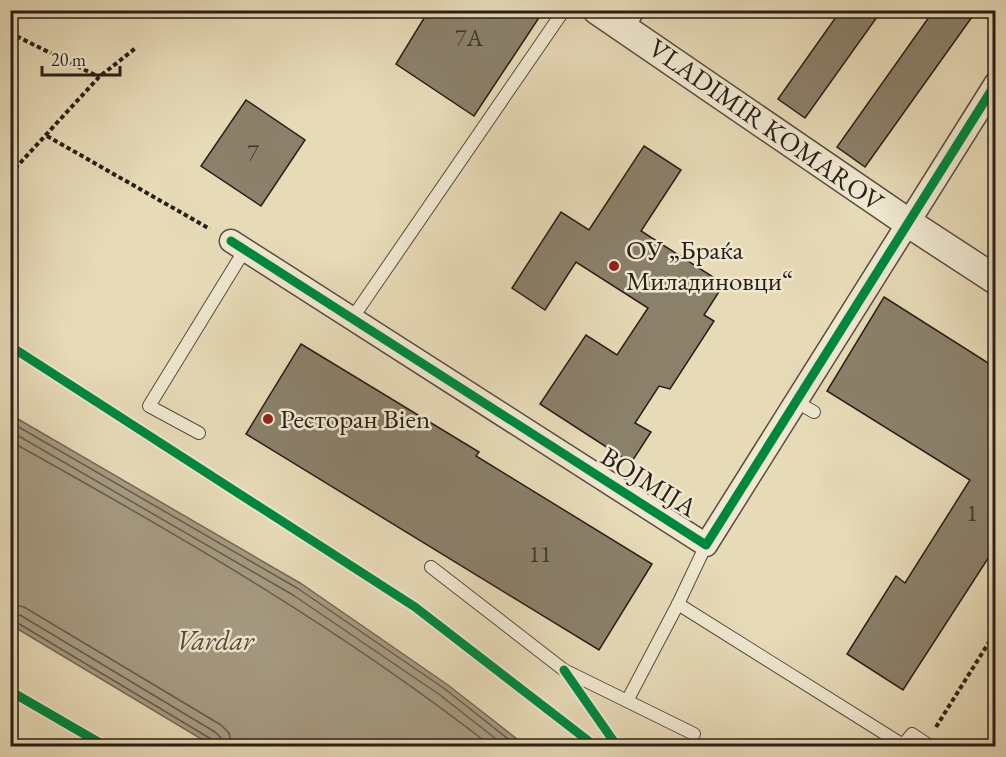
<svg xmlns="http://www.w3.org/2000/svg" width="1006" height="757" viewBox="0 0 1006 757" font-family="'EB Garamond',serif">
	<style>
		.water { fill: #a69a81; stroke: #746857; stroke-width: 1.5 }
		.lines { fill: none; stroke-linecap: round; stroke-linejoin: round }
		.shore { stroke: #675c4c; stroke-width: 1.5 }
		.building { fill: #8b806a; stroke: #281e17; stroke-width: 1.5 }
		.service-casing { stroke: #584d3f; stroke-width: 14 }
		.minor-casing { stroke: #584d3f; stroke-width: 25 }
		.tertiary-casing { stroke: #584d3f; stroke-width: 31 }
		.path { stroke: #281e17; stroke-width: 4; stroke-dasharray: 4.5 3; stroke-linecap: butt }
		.service { stroke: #efe7d0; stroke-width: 12 }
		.minor { stroke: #efe7d0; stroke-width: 22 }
		.tertiary { stroke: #efe7d0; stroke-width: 28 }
		.cycleway-casing { stroke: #efe7d0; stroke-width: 13 }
		.cycleway { stroke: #00873e; stroke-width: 9 }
		.poi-dot { fill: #8f2418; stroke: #efe7d0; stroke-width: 2 }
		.labels { text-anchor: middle; stroke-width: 5; stroke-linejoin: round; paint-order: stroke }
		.number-label { font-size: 24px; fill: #41362c }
		.street-label { font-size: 27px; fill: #281e17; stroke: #efe7d0 }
		.poi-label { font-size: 27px; fill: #281e17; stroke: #efe7d0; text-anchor: start }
		.water-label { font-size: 28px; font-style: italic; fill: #54493c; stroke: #efe7d0 }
	</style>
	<rect width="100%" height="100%" fill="#e7dab7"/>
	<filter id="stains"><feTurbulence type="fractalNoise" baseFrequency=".00333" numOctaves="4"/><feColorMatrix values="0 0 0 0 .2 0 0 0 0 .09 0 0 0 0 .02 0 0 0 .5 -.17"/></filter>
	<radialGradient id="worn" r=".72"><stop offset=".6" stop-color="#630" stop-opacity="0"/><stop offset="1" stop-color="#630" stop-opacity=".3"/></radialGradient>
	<polygon class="water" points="11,415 300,583 448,685 526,746 213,746 11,625"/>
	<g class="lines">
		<g class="shore">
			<polyline points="10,422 297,588 445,689 517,746"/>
			<polyline points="10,431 293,595 440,695 505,746"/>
			<path d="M10,441C177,534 340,628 491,746"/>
			<polyline points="10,604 24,607 221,725 229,733 232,746"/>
			<polyline points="10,613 20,615 215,732 221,738 222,746"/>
			<polyline points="10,621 16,622 211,739 215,746"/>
		</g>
	</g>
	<g class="building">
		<polygon points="429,10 544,10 474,116 396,64"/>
		<polygon points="841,10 882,10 805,118 778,99"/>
		<polygon points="934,10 977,10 865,167 837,147"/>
		<polygon points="246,100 305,140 261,206 201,166"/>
		<polygon points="644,146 681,170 641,231 724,284 704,315 714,321 670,389 659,386 635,423 651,432 631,463 540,404 586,335 617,355 648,308 576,262 545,310 512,288 561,212 589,230"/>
		<polygon points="884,297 996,368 996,546 903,690 847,654 896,576 905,583 970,480 827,391"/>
		<polygon points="301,344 479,452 476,456 652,564 599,650 246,434"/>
	</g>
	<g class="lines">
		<defs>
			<g id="service">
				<polyline points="351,320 564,10"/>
				<polyline points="795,401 814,412"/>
				<polyline points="199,433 149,406 244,251"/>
				<polyline points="431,567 564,670 694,734"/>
				<polyline points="678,604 903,745 912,734 930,746"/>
				<polyline points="627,701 678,604 706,545"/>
			</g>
			<g id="minor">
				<polyline points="623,27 633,10"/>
				<polyline points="231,241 706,545 996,83"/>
			</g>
			<polyline id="tertiary" points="597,10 907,222 996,280"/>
		</defs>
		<use href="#service" class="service-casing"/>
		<use href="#minor" class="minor-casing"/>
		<use href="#tertiary" class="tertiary-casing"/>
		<g class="path">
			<polyline points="10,33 99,77"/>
			<polyline points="47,136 210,229"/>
			<polyline points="10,174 99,77 137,47"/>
			<polyline points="936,727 996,631"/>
		</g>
		<use href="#service" class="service"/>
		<use href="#minor" class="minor"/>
		<use href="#tertiary" class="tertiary"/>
		<defs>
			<g id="cycleway">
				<polyline points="231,241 706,545 996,83"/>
				<polyline points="10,346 415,607 595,746"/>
				<polyline points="564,670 617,746"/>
				<polyline points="10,691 105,746"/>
			</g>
		</defs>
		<use href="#cycleway" class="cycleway-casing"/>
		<use href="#cycleway" class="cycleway"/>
	</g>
	<g class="poi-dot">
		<circle cx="614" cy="266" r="6"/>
		<circle cx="268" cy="419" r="6"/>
	</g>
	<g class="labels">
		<g class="number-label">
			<text x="469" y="46">7А</text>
			<text x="253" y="161">7</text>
			<text x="972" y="521">1</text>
			<text x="540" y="562">11</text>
		</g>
		<g class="street-label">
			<text transform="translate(766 125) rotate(35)" y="9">VLADIMIR KOMAROV</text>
			<text transform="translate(649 482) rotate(32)" y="9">BOJMIJA</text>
		</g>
		<g class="poi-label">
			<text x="626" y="259">ОУ „Браќа<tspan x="626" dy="31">Миладиновци“</tspan></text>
			<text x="280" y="428">Ресторан Bien</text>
		</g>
		<g class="water-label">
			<text x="215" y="650">Vardar</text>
		</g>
	</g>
	<rect width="1006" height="757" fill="none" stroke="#e7dab7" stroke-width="36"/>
	<rect x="12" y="12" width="982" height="733" fill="none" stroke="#281e17" stroke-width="3"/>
	<rect x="18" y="18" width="970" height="721" fill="none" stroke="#281e17" stroke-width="1.5"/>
	<path d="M42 66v9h78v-9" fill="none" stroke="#281e17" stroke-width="3"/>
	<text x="51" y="66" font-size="18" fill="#281e17" stroke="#efe7d0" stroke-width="4.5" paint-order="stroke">20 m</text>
	<rect width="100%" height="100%" filter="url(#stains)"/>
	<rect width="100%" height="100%" fill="url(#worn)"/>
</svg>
